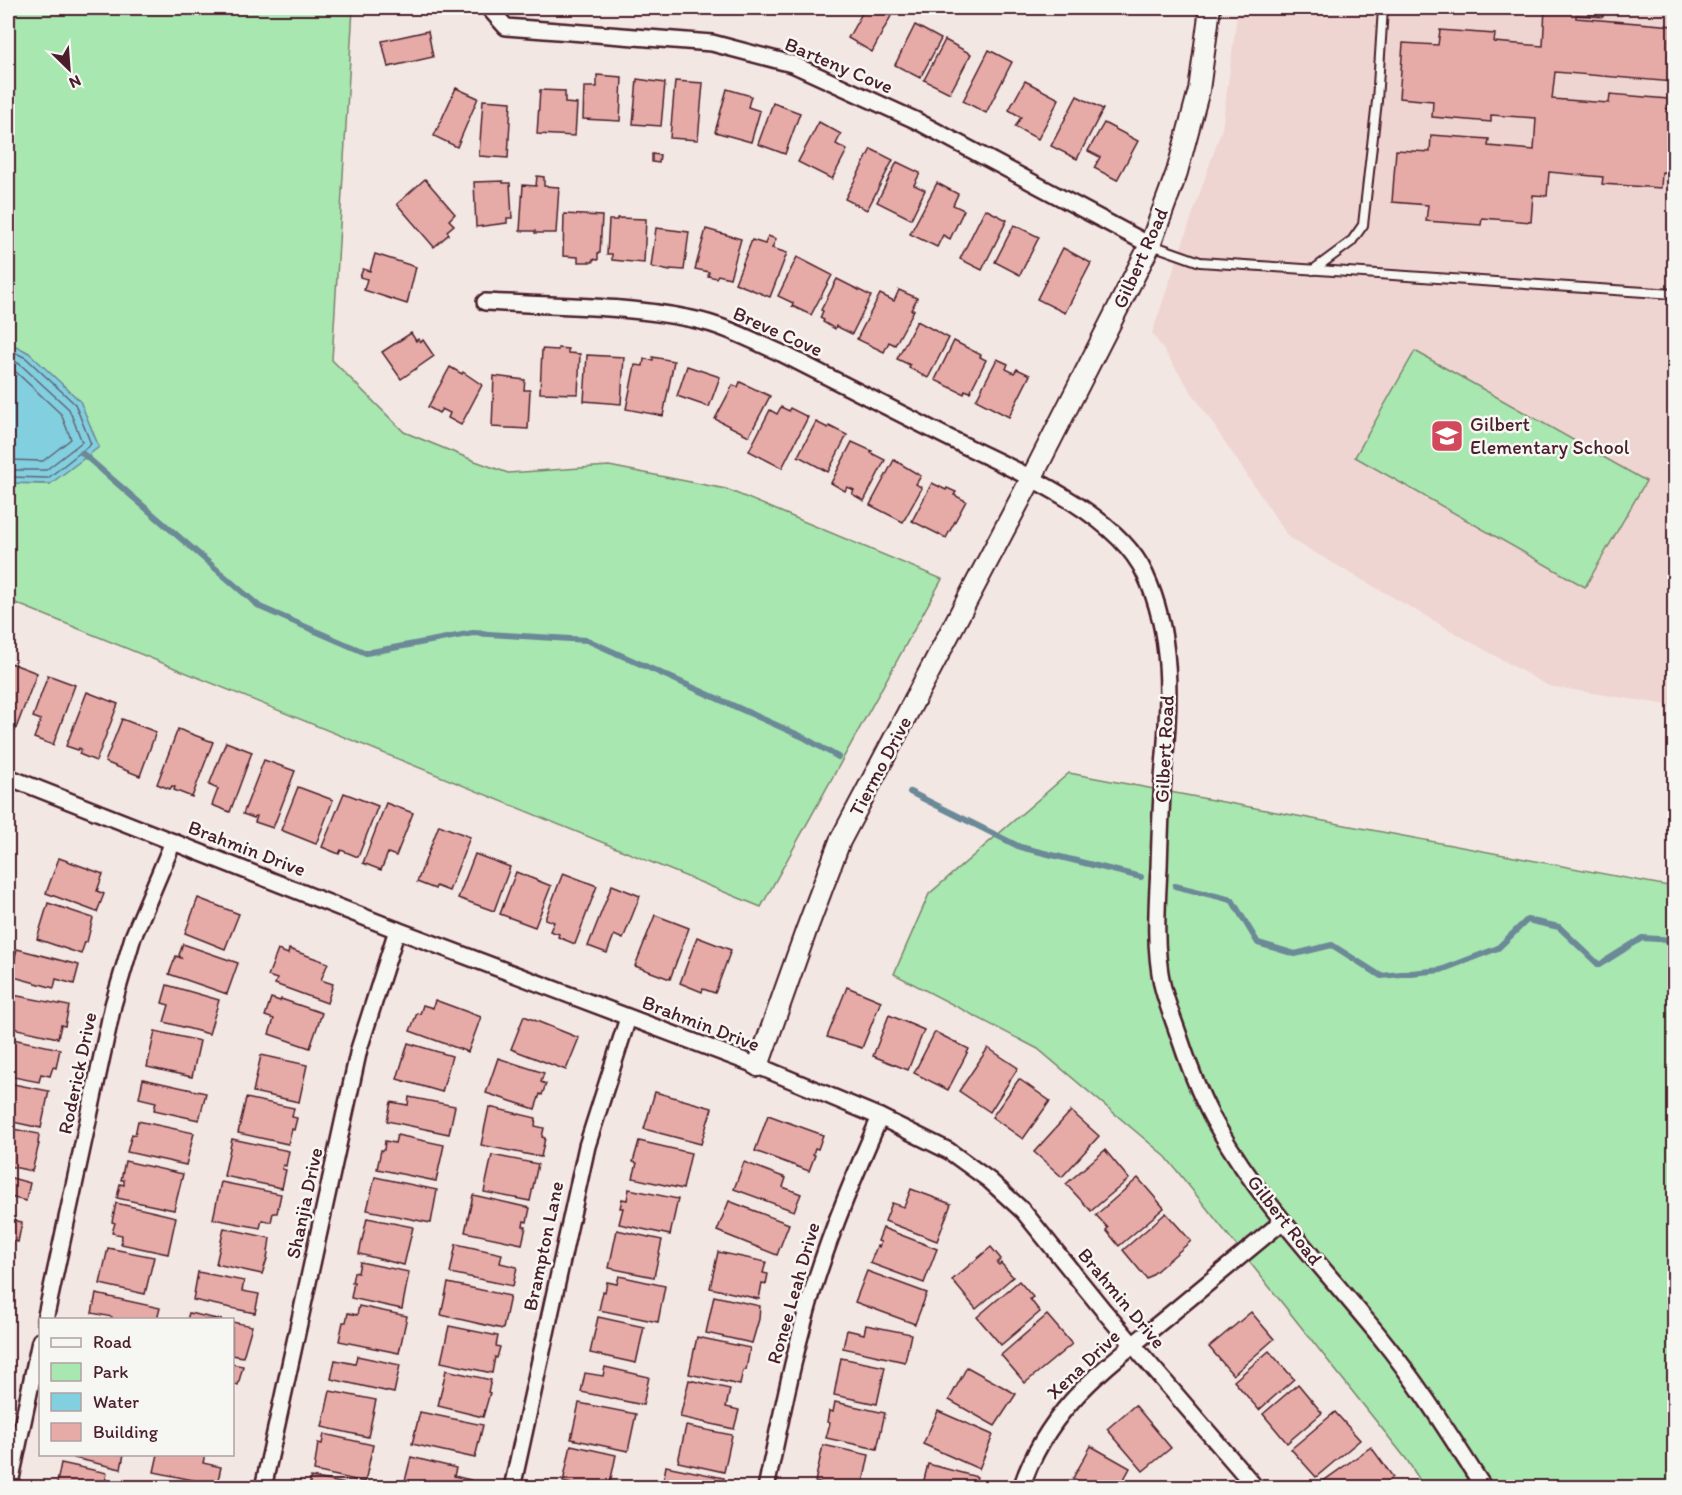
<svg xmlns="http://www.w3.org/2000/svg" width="1682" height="1495" viewBox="0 0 1682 1495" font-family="Itim,sans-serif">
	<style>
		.built { fill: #efd5d1 }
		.green { fill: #a8e7af; stroke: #79836d; stroke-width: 1.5 }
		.water { fill: #82cfe0; stroke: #6c8998; stroke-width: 1.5 }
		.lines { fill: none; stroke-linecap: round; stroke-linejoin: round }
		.shore { stroke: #606573; stroke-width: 1.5 }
		.stream { stroke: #6c8998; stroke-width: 6 }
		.building { fill: #e6aba7; stroke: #4a1f2b; stroke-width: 1.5 }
		.service-casing { stroke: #4a1f2b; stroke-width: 12 }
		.minor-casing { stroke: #4a1f2b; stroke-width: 20 }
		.tertiary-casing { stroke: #4a1f2b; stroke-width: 24 }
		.service { stroke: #f6f6f2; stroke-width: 8 }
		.minor { stroke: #f6f6f2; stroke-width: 15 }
		.tertiary { stroke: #f6f6f2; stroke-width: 20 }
		.labels { text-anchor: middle; stroke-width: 5; stroke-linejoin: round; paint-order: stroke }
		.street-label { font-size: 20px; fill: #4a1f2b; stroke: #f6f6f2 }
		.poi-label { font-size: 20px; fill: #4a1f2b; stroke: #f6f6f2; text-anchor: start }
	</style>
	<rect width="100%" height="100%" fill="#f3e7e3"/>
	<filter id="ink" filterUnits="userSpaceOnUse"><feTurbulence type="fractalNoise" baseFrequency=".0167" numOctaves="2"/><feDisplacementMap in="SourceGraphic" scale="12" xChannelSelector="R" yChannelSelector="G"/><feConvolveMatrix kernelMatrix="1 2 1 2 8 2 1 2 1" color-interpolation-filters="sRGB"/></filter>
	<g filter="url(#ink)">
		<polygon class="built" points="1238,8 1674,8 1674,706 1548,686 1289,538 1152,333 1222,128"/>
		<g class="green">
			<polygon points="8,8 353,8 332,360 404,432 475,461 508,473 609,466 726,489 942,579 761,907 8,600 8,483 50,484 29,353 8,342"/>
			<polygon points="1415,351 1646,481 1585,587 1355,457"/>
			<polygon points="1069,773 1674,887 1674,1487 1424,1487 1407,1460 1166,1157 1038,1049 894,974 929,894"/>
		</g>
		<polygon class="water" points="8,342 29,353 80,401 99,447 50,484 8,483"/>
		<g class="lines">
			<g class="shore">
				<polyline points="8,349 26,358 75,404 91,444 48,478 8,477"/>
				<polyline points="8,357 21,365 69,409 82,442 46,470 8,470"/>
				<polyline points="8,368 16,372 61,414 71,439 43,461 8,460"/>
			</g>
			<g class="stream">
				<polyline points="82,453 260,607 366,653 473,633 587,640 803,737 838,757"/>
				<polyline points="910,792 1020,847 1141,877"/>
				<polyline points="1175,886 1232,900 1258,943 1295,954 1332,945 1381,976 1441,970 1498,948 1527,920 1559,927 1599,965 1642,938 1674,940"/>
			</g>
		</g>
		<g class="building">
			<polygon points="865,8 885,8 893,12 872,52 848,38"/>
			<polygon points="1545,8 1603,8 1603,17 1576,15 1576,18 1674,26 1674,82 1555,72 1552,99 1609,103 1610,94 1668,99 1667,113 1674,114 1674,173 1662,172 1661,188 1602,184 1603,177 1549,172 1547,196 1533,195 1531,222 1482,218 1481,225 1426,221 1428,205 1392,202 1396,150 1430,152 1431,135 1489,139 1488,146 1534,150 1536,118 1491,115 1491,122 1432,117 1433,101 1399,98 1403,43 1438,45 1440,30 1495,34 1494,42 1543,46"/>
			<polygon points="915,25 941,39 920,78 895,65"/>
			<polygon points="428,31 433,57 388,67 382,41"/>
			<polygon points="945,40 971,54 950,93 924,80"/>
			<polygon points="989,50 1012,62 986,113 963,101"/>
			<polygon points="597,75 622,77 620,121 583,119 584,87 597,87"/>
			<polygon points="637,79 665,83 661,126 633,124"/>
			<polygon points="675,81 703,83 698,140 670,138"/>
			<polygon points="1025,81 1059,99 1038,139 1015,127 1021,117 1009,110"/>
			<polygon points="456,88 478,98 457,147 434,136"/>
			<polygon points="727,89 751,96 748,107 760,111 751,142 715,132"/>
			<polygon points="540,90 565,91 565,103 577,104 575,136 537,134"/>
			<polygon points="1077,96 1103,109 1077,159 1051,146"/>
			<polygon points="483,100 511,102 508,158 479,156"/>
			<polygon points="773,103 800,113 785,154 758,144"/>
			<polygon points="819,122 841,134 836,144 847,150 832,179 798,162"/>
			<polygon points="1104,123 1138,141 1117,180 1094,168 1100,157 1088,151"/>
			<polygon points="871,149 893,160 867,210 845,199"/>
			<polygon points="652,154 660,155 659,163 652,162"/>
			<polygon points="897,162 920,173 914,185 925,190 911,219 877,202"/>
			<polygon points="537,176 544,177 544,186 559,187 556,233 535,233 535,231 520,231 523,185 536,186"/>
			<polygon points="425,179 455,214 449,220 454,225 447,231 449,234 434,247 397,204"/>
			<polygon points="503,181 503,183 510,183 512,218 507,218 507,223 476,227 474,182"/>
			<polygon points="937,183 958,194 953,205 964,210 950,239 943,235 937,247 910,234"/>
			<polygon points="985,209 1007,220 982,270 960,259"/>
			<polygon points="564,214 602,216 600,253 598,253 598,260 593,259 593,262 578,262 578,257 563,256"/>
			<polygon points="617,218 646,219 644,263 612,260 612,254 607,254 609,220 617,220"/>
			<polygon points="1014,225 1039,237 1020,275 995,262"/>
			<polygon points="656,228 689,232 684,270 670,269 670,271 651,267"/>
			<polygon points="706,229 741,239 730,278 718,275 716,278 708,276 709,272 695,269"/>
			<polygon points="768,236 776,239 772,248 787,253 770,297 735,283 752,240 765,244"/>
			<polygon points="1063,248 1091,263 1065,313 1037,299"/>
			<polygon points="375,254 416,267 407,304 364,290 367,279 360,277 363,269 370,271"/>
			<polygon points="797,257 832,275 811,315 792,306 793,303 778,296"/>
			<polygon points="837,279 871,296 852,334 836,326 835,329 823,322 824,320 820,318 823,311 821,310"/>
			<polygon points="899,290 917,298 911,310 914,310 895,345 889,342 884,352 857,339 880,294 894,301"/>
			<polygon points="917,321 949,338 928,378 909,368 910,365 897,359"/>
			<polygon points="411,333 416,341 418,339 421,342 423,340 434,356 401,379 382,352"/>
			<polygon points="954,341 981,355 980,357 986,360 970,392 965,390 964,394 935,380"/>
			<polygon points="558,348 568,349 568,353 580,354 578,394 540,393 542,349 558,350"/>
			<polygon points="587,355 624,357 621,404 584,401"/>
			<polygon points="653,357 674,361 663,416 626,409 635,365 643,366 644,359 653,360"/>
			<polygon points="997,359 1008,364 1006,369 1014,373 1017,369 1030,375 1009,417 976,400"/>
			<polygon points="687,366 720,377 709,407 677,396"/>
			<polygon points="450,367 462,374 463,372 482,385 461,425 448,418 450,413 442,409 439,413 428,407"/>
			<polygon points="494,376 525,380 524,390 530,390 528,429 492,427"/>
			<polygon points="740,382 770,396 749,436 715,419 733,385 738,387"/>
			<polygon points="781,407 789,411 790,408 808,417 782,468 749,451 770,410 777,414"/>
			<polygon points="816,422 828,428 829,426 847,435 828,472 798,456"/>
			<polygon points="852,442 872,451 871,453 885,460 864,501 852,494 854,490 847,487 845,491 831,483"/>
			<polygon points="894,460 921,476 916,484 922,488 903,522 870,505"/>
			<polygon points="932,483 946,490 947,488 956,492 954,495 966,501 946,538 912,521"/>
			<polygon points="8,662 37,673 15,731 8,728"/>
			<polygon points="48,675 75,685 53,745 34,738 41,720 33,717"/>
			<polygon points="87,692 118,704 96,761 79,754 81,749 79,748 78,750 66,746"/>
			<polygon points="122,719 156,732 140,776 105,762"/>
			<polygon points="178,729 213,742 192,797 174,790 175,787 172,786 170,789 157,784"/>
			<polygon points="226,742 252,752 230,812 212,805 218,789 209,785"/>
			<polygon points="264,760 295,771 273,828 255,822 257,816 255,816 254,818 243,814"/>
			<polygon points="298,787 333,800 316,844 281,830"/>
			<polygon points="344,793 378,806 358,857 341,850 339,854 322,847"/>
			<polygon points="386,803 413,813 396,856 388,853 381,870 363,863"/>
			<polygon points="439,825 470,837 449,891 436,886 435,889 417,882"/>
			<polygon points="475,854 510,867 494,911 458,898"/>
			<polygon points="59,858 103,874 97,891 104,894 97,912 46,893"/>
			<polygon points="516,872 551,886 535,927 500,914"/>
			<polygon points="563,873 597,886 575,944 558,937 559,934 550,931 554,922 545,919"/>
			<polygon points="612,885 640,896 623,939 614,935 607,953 588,946"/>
			<polygon points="198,898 239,914 225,949 185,933"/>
			<polygon points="48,903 93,918 87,942 85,942 81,954 37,939"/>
			<polygon points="655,915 689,928 670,979 635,966"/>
			<polygon points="697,937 731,950 715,993 703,989 702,992 680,983"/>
			<polygon points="183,944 238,963 227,994 169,974 176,956 181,958 179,955"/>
			<polygon points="17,949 79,965 74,984 56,979 54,988 10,976"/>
			<polygon points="289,949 328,963 321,980 333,984 327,1003 275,984 277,979 268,976 278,950 288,954"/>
			<polygon points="167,985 219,1000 209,1034 164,1022 169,1005 162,1003"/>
			<polygon points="847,987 881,1001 862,1048 827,1037"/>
			<polygon points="8,994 69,1006 65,1026 61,1025 58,1038 8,1027"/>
			<polygon points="271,998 280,1001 281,999 322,1013 310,1048 269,1034 274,1019 265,1016"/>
			<polygon points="435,1000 481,1017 468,1052 410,1031 417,1013 420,1014 423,1005 433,1008"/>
			<polygon points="889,1015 924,1030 908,1070 873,1056"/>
			<polygon points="524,1016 579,1038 566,1070 511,1049"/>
			<polygon points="155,1031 200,1041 192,1077 147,1067"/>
			<polygon points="935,1032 969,1049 948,1090 914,1073"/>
			<polygon points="8,1038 60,1049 56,1068 53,1067 50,1076 41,1074 39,1082 8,1076"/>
			<polygon points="408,1043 452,1056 442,1092 397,1079"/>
			<polygon points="988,1048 1018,1068 990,1112 959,1091"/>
			<polygon points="261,1055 307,1065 299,1102 253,1092"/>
			<polygon points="498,1058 544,1073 541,1082 546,1084 542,1095 540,1094 535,1109 486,1093"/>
			<polygon points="143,1079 206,1093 199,1120 154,1110 156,1102 139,1098"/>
			<polygon points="1019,1079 1050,1101 1023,1139 992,1117"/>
			<polygon points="8,1083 49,1091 41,1128 8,1121"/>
			<polygon points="655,1092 712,1108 701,1144 644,1129"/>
			<polygon points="409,1097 455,1106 449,1134 387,1121 391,1102 408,1105"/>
			<polygon points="246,1098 294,1108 292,1117 297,1118 294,1130 292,1129 288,1144 238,1133"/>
			<polygon points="489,1107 536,1118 535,1126 544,1128 542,1137 545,1138 541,1157 481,1145"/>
			<polygon points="1071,1111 1099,1136 1062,1177 1034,1152"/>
			<polygon points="768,1115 823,1135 818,1149 815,1148 813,1154 815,1155 809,1171 755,1151"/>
			<polygon points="138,1121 194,1133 186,1165 127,1152 132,1134 135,1135"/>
			<polygon points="8,1128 39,1134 38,1144 39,1144 32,1171 8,1166"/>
			<polygon points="397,1135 444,1145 436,1181 377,1169 381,1150 384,1150 385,1141 395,1143"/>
			<polygon points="232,1139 289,1151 286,1166 283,1165 282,1169 286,1170 282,1188 224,1176"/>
			<polygon points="639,1141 691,1153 683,1189 633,1178 637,1163 633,1162"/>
			<polygon points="1105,1150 1129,1179 1091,1211 1066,1184"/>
			<polygon points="492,1155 538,1164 530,1201 484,1192"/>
			<polygon points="125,1161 183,1174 174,1210 117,1198 120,1184 124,1185 124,1180 121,1180"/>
			<polygon points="744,1162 786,1178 783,1187 801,1194 794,1211 734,1189"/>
			<polygon points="8,1177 30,1183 26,1201 10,1197 8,1207"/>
			<polygon points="375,1177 437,1190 431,1223 367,1210"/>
			<polygon points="1138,1178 1164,1208 1119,1246 1106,1230 1108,1228 1096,1215"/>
			<polygon points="221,1182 281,1194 277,1213 273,1213 271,1222 262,1220 260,1228 213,1219"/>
			<polygon points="629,1189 678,1199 670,1235 619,1224 623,1208 620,1208 622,1199 627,1200"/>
			<polygon points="911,1189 951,1204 937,1241 885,1221 892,1203 904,1207"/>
			<polygon points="473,1195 530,1208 527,1222 524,1221 523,1226 526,1227 522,1244 465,1232"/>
			<polygon points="729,1201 789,1224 777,1255 717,1231"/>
			<polygon points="116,1203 176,1217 168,1254 121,1244 122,1235 112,1233 115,1223 112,1222"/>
			<polygon points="1166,1213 1191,1241 1147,1279 1123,1250"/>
			<polygon points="367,1218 413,1227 404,1265 359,1254"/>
			<polygon points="8,1219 22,1222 18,1242 13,1241 10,1254 8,1254"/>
			<polygon points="224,1228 270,1238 267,1259 262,1274 216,1264"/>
			<polygon points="883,1228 937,1249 924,1283 870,1263 877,1246 879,1247 881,1242 878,1241"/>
			<polygon points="617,1230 662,1240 654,1277 609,1268"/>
			<polygon points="456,1244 502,1254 500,1263 517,1267 513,1286 450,1273"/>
			<polygon points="991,1247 1001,1259 997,1263 999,1265 1001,1263 1013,1277 976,1309 952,1280"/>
			<polygon points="108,1248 154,1257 145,1294 100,1284"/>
			<polygon points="718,1252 766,1262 763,1273 768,1274 766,1284 762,1283 759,1299 710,1288"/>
			<polygon points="360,1262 409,1272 402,1309 351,1298 354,1282 352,1282 354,1272 358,1273"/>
			<polygon points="8,1263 13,1264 9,1283 8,1283"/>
			<polygon points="867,1271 927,1293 915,1324 855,1302"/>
			<polygon points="198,1272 244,1281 242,1291 259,1294 255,1313 193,1300"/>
			<polygon points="619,1276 665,1286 658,1322 599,1310 603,1291 605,1292 607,1282 617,1284"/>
			<polygon points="1019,1281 1033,1297 1030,1299 1040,1312 1001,1345 977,1317"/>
			<polygon points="448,1283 510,1296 503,1329 441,1315"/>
			<polygon points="96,1294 160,1308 157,1320 111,1320 112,1317 92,1313"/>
			<polygon points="714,1296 760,1306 759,1319 752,1343 706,1333"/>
			<polygon points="359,1306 407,1316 399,1353 339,1341 343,1322 346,1322 348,1313 357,1315"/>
			<polygon points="1251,1312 1274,1339 1233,1375 1209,1347"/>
			<polygon points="189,1313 222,1320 187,1320"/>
			<polygon points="1047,1315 1072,1344 1025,1383 1001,1355"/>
			<polygon points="598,1317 644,1327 636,1363 590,1353"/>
			<polygon points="232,1322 252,1326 243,1357 232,1355"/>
			<polygon points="866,1325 911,1334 905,1362 843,1348 847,1330 864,1334"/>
			<polygon points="449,1326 498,1336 496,1346 500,1347 497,1358 495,1357 492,1373 441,1362"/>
			<polygon points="697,1337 750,1348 746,1370 743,1370 740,1385 689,1374"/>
			<polygon points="1269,1351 1294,1379 1259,1410 1234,1381"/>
			<polygon points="357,1356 400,1365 394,1393 331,1379 335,1360 355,1364"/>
			<polygon points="841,1358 885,1367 877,1404 834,1395"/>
			<polygon points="232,1364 243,1366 238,1385 232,1384"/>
			<polygon points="605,1367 649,1377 643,1405 581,1392 585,1373 603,1376"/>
			<polygon points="967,1367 1016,1394 995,1426 949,1400"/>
			<polygon points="446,1370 491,1380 488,1392 490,1393 483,1417 438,1406"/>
			<polygon points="689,1380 730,1389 726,1407 739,1410 734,1429 680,1417"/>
			<polygon points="1298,1384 1322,1413 1287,1443 1263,1414"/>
			<polygon points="330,1391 376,1400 368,1437 322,1427"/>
			<polygon points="835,1402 885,1413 877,1449 826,1438 830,1423 827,1422 829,1411 833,1412"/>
			<polygon points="579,1403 636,1414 628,1451 571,1439"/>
			<polygon points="1135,1405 1171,1448 1143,1471 1107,1429"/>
			<polygon points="938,1411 993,1435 979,1469 923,1444"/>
			<polygon points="420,1412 483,1425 475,1458 412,1444"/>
			<polygon points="1335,1412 1360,1440 1316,1477 1291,1449"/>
			<polygon points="686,1426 732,1435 724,1472 678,1462"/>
			<polygon points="324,1434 373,1445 365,1482 314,1471 318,1443 322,1444"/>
			<polygon points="571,1445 616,1455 609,1488 589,1488 563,1482"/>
			<polygon points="823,1445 869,1455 862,1488 841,1488 815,1482"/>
			<polygon points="1091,1446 1130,1468 1119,1488 1090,1488 1073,1478"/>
			<polygon points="1371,1447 1393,1477 1378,1488 1326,1488 1322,1482"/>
			<polygon points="75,1454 124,1454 121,1469 74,1458"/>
			<polygon points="158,1454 205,1454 203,1463 221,1467 217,1485 154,1472"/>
			<polygon points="411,1457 456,1468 454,1476 471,1480 470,1488 415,1488 404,1485"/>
			<polygon points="61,1463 107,1473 104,1488 56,1488"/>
			<polygon points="928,1464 977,1477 974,1488 922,1488"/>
			<polygon points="666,1466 724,1478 722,1488 662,1488"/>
			<polygon points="311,1477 357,1486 357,1488 309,1488"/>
		</g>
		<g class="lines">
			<defs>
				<g id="service">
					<polyline points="1152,245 1200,262 1674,294"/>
					<polyline points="1313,270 1351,242 1363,225 1377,101 1383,8"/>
				</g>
				<g id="minor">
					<polyline points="489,8 506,27 712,43 792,64 915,120 1150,245"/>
					<path d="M485,302C554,306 625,305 692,319C723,325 754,341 783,354C837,381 891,409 945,436C1005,466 1116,510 1145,574C1173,634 1170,701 1164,766C1161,800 1160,834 1159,868C1157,906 1154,946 1162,984C1166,1002 1174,1021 1180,1039C1190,1069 1201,1099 1217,1126C1261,1204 1325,1269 1381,1338C1419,1385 1451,1437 1484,1488"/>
					<polyline points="8,777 397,930 758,1066 880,1117 949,1151 989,1180 1023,1211 1104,1311 1256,1488"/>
					<polyline points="45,1320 113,1005 133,937 173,842"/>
					<polyline points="9,1488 40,1341"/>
					<polyline points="263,1488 359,1049 397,930"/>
					<polyline points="512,1488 587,1146 628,1018"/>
					<path d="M766,1488C781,1419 794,1350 815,1283C833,1226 856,1172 880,1117"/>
					<path d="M1021,1488C1048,1407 1104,1369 1167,1317C1206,1285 1244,1253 1283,1221"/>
				</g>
				<polyline id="tertiary" points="758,1066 806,931 840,841 1031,479 1150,245 1177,172 1199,90 1210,8"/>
			</defs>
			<use href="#service" class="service-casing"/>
			<use href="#minor" class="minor-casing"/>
			<use href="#tertiary" class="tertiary-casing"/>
			<use href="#service" class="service"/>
			<use href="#minor" class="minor"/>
			<use href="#tertiary" class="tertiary"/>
		</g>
	</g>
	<defs>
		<symbol id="school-square" viewBox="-11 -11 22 22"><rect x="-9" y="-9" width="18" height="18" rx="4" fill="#d1495b" stroke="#f6f6f2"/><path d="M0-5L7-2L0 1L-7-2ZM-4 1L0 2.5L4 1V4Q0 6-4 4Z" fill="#fff"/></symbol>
	</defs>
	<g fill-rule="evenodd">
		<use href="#school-square" x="1428" y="417" width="38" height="38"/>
	</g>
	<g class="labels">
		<g class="street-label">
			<text transform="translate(839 65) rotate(23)" y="7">Barteny Cove</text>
			<text transform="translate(1140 258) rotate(-66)" y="7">Gilbert Road</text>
			<text transform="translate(778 331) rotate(24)" y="7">Breve Cove</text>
			<text transform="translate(1164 749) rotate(-87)" y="7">Gilbert Road</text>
			<text transform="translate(880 766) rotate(-62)" y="7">Tiermo Drive</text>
			<text transform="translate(247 848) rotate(21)" y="7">Brahmin Drive</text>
			<text transform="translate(701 1023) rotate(21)" y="7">Brahmin Drive</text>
			<text transform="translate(77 1073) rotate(-78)" y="7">Roderick Drive</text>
			<text transform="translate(304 1203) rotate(-78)" y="7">Shanjia Drive</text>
			<text transform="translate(1285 1220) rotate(52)" y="7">Gilbert Road</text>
			<text transform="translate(543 1246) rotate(-78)" y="7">Brampton Lane</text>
			<text transform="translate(793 1293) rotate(-74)" y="7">Ronee Leah Drive</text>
			<text transform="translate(1122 1298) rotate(50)" y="7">Brahmin Drive</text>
			<text transform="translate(1083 1364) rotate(-43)" y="7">Xena Drive</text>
		</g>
		<g class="poi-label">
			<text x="1470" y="431">Gilbert<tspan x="1470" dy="23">Elementary School</tspan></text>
		</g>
	</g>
	<rect width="1682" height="1495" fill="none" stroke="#f6f6f2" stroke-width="30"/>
	<rect x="15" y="15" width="1652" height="1465" fill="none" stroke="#4a1f2b" stroke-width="2" filter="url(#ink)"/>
	<rect x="39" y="1318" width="195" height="138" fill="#f6f6f2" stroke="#b1a0a2" stroke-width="1.5"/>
	<rect x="51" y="1338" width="30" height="9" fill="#f6f6f2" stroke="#b1a0a2" stroke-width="1.5"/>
	<text x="93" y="1348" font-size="18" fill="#4a1f2b">Road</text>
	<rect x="51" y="1363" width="30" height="18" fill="#a8e7af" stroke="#b1a0a2" stroke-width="1.5"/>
	<text x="93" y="1378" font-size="18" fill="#4a1f2b">Park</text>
	<rect x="51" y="1393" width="30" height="18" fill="#82cfe0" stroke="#b1a0a2" stroke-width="1.5"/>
	<text x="93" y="1408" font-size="18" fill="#4a1f2b">Water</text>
	<rect x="51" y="1423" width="30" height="18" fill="#e6aba7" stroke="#b1a0a2" stroke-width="1.5"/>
	<text x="93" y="1438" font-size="18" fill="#4a1f2b">Building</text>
	<g transform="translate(69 69) rotate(155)" stroke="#f6f6f2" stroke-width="4.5" paint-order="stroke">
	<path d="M0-4.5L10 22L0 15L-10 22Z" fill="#4a1f2b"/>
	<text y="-9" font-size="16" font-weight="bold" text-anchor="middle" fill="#4a1f2b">N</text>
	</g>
</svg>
